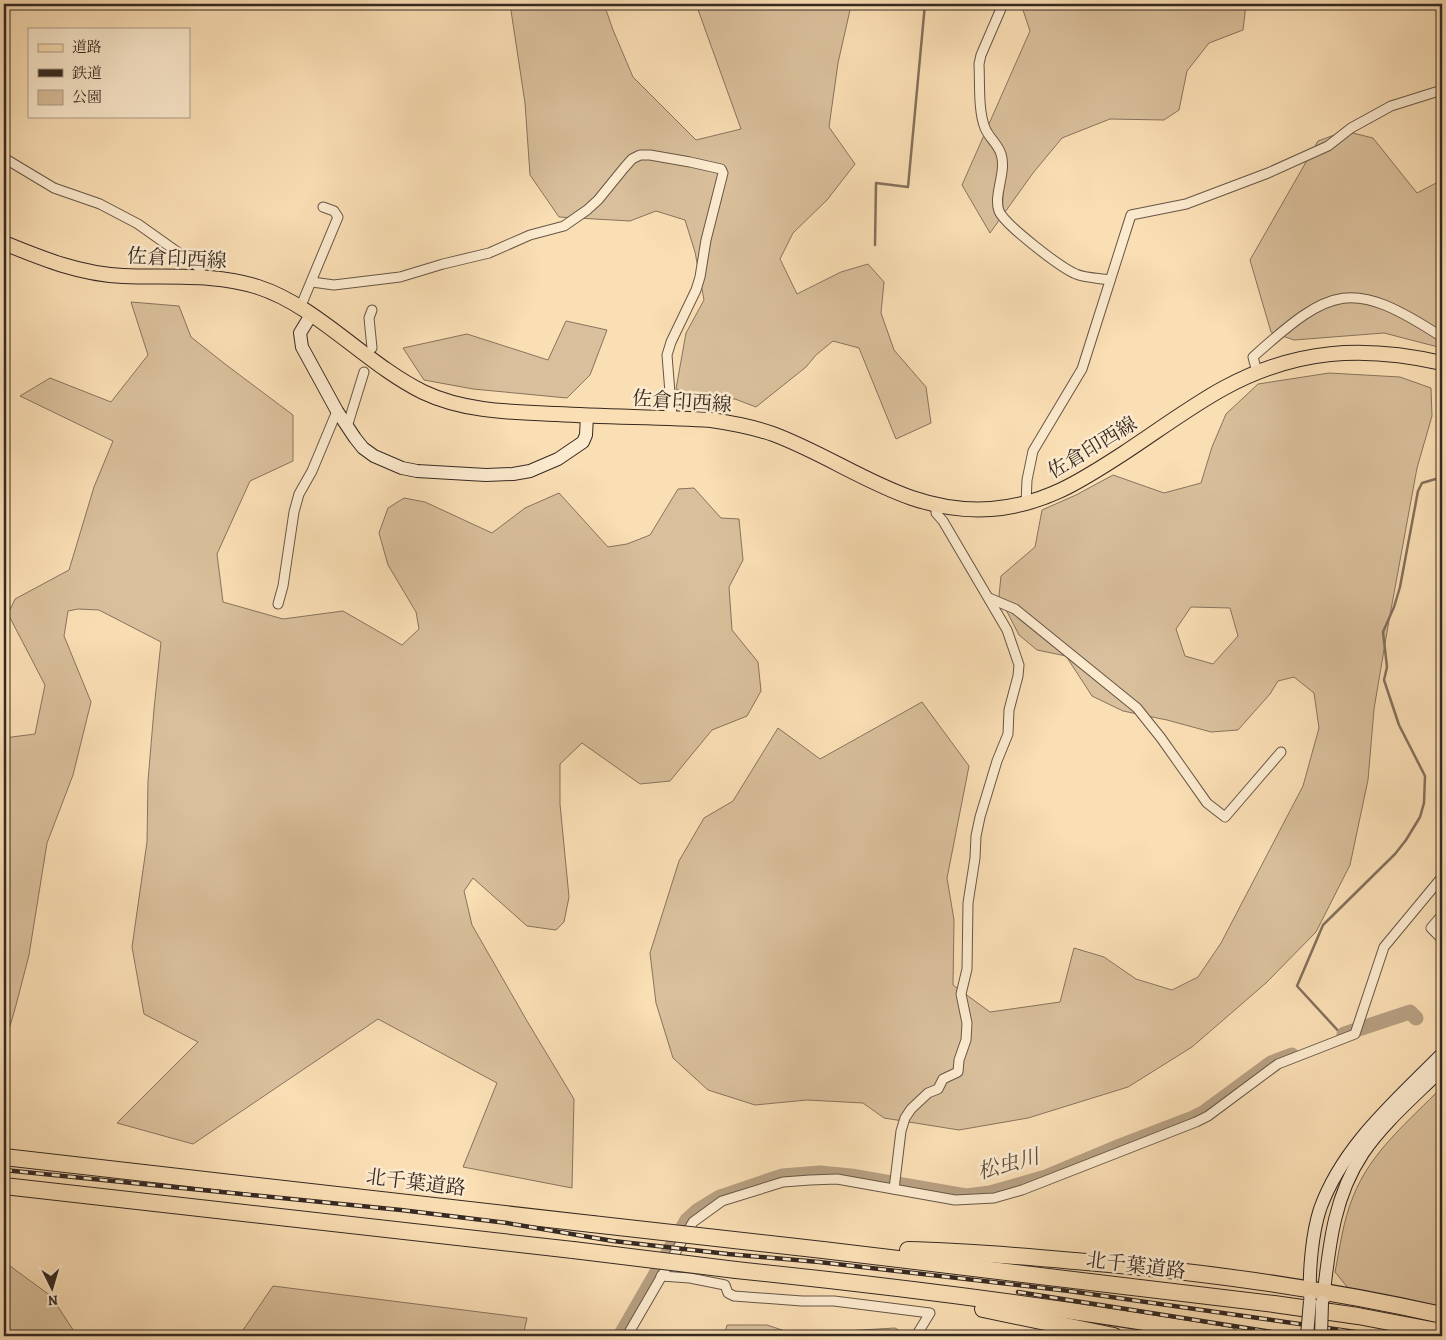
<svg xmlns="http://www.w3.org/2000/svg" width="1446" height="1340" viewBox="0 0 1446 1340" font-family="Alegreya,'Noto Serif JP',serif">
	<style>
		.green { fill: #d9bf9b; stroke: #87745e; fill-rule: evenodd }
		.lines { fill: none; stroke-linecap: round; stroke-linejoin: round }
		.stream { stroke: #83705c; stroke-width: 2.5 }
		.river { stroke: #b7a082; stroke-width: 15 }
		.street-casing { stroke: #665646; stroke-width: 11 }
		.secondary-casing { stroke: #352922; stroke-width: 14 }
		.primary-casing { stroke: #352922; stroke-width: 16 }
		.highway-casing { stroke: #352922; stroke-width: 18 }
		.street { stroke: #fceace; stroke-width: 9 }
		.secondary { stroke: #fceace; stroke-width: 12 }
		.primary { stroke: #fadeb4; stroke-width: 14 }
		.highway { stroke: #fadeb4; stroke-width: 16 }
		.rail-casing { stroke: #352922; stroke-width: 4.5 }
		.rail { stroke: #fceace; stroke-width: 2.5; stroke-dasharray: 8; stroke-linecap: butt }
		.secondary-bridge-casing { stroke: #352922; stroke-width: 14; stroke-linecap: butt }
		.highway-bridge-casing { stroke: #352922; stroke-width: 18; stroke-linecap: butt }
		.secondary-bridge { stroke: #fceace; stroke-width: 12 }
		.highway-bridge { stroke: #fadeb4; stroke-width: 16 }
		.labels { text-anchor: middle; stroke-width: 5; stroke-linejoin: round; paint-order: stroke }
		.street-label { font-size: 20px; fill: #352922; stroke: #fceace }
		.water-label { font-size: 21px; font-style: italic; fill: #5c4d3f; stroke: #fceace }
	</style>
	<rect width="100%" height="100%" fill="#fadeb4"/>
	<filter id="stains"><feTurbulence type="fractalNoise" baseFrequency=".004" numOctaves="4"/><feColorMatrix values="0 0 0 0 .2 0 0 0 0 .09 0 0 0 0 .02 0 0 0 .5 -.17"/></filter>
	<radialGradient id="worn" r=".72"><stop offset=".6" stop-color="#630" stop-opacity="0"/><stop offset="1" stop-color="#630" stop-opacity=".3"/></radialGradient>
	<g class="green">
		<polygon points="510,4 604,4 613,30 633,77 696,140 741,129 696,4 846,4 850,10 838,63 829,127 855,164 827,200 793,233 780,259 797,294 841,272 868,264 884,282 881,313 894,350 926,387 931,423 896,439 859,348 833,341 816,355 806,367 756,407 735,399 697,397 676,389 686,333 704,300 695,252 685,220 656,211 630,221 559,217 530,175 525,103"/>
		<polygon points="1021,4 1246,4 1243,30 1209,43 1187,71 1179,110 1164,120 1110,119 1062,138 1033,173 990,233 962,185 1030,31"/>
		<polygon points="1345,131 1373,138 1417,193 1442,180 1442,348 1384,333 1294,340 1271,332 1250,260 1318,141"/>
		<polygon points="131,302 179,306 191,337 225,364 293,415 293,461 250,481 217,554 223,602 283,619 343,611 402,645 419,629 416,612 388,565 379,533 388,508 404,498 425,502 492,533 525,508 559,493 608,547 627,544 650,535 678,489 694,488 721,518 739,519 743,560 729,587 732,630 758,662 761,691 747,716 712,730 670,781 640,784 582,743 560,764 560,804 569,897 564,922 556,930 527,926 473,878 464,891 472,925 527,1021 574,1099 572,1188 463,1167 497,1083 378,1019 193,1144 117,1123 198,1042 144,1014 132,947 147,842 148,781 154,709 161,642 99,610 78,609 68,611 64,636 91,702 73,775 47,843 29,955 15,1009 4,1046 4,738 35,734 45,685 8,614 15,599 69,570 94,487 113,441 20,396 50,378 111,402 148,355"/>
		<polygon points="566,321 607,330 590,375 567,398 473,389 424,380 403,348 467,334 548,360"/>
		<path d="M1329,373L1400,377L1431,388L1432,416L1417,468L1388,626L1374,709L1368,780L1350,865L1316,932L1266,983L1192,1047L1128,1087L1028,1118L959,1130L884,1118L863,1103L807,1100L755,1105L708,1090L673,1058L656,1003L650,953L679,861L704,818L733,801L778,728L820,759L922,702L969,766L947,878L954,920L953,985L990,1012L1060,1002L1074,948L1104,957L1136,979L1172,990L1198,977L1221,943L1303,786L1319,728L1314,693L1294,677L1278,681L1270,694L1238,730L1211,732L1167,720L1123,711L1092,696L1066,656L1037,650L1019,635L999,596L1001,576L1035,547L1042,510L1076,495L1113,475L1164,493L1201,483L1212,447L1226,414L1258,384ZM1191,607L1230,608L1238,636L1213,664L1185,656L1176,629Z"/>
		<path d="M1442,1087V1307L1348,1288L1335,1272C1340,1247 1343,1221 1353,1197C1370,1152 1410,1120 1442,1087Z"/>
		<polygon points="4,1264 10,1266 51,1296 77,1336 4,1336"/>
		<polygon points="273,1286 527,1318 523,1336 239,1336"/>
		<polygon points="727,1325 767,1325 794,1334 895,1328 909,1336 724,1336"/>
	</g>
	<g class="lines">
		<g class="stream">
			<polyline points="875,245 876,183 908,187 925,4"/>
			<polyline points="1342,1035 1297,986 1323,925 1395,854 1406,840 1420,817 1424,803 1425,776 1399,725 1384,680 1387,667 1383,632 1394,607 1400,587 1418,491 1422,483 1439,478 1442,471"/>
		</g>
		<g class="river">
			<polyline points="1344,1034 1410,1012 1416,1018"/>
			<polyline points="620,1336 687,1220 697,1211 720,1197 782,1176 820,1173 851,1176 966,1196 990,1193 1046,1177 1120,1146 1193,1118 1203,1113 1271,1063 1292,1055"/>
		</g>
		<defs>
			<g id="street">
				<path d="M1003,4L981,55L979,64C980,82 978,111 985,128C989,138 998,144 1001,154C1007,172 993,195 999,211C1005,225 1061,268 1076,274C1085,278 1099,278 1110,280"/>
				<polyline points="4,158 54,188 100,204 138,224 200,268 200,276"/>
				<polyline points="312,282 334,285 400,277 443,264 489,253 530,235 564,226 587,210 598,200 624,168 632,159 640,155 650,155 690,162 721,169 723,173 706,240 700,277 696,290 671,342 667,355 672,418"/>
				<polyline points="300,308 338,217 334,211 323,207"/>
				<polyline points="372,310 369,318 372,348"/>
				<path d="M1257,372L1253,357C1332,286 1351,278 1442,337"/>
				<polyline points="347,427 364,372"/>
				<polyline points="1026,504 1027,480 1033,451 1082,369 1131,215 1186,204 1268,173 1328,146 1351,128 1391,106 1442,90"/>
				<polyline points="989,598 1015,609 1137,708 1161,738 1207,803 1225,817 1281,752"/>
				<polyline points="278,604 283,586 294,512 299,494 312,471 337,411"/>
				<polyline points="1442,915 1431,928 1442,939"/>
				<polyline points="894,1189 901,1131 905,1118 911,1109 928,1093 938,1089 943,1079 958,1072 959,1060 966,1040 967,1023 961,994 967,969 968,903 975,858 976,836 980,817 997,761 1008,734 1009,710 1018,676 1019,665 1007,630 943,521 936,513 936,506"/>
				<polyline points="661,1276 690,1278 725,1285 728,1293 734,1296 802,1301 834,1301 930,1313 916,1336"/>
				<polyline points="627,1336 693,1222 722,1201 783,1182 810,1180 837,1179 955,1200 994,1198 1022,1190 1196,1122 1208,1116 1278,1064 1355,1034 1384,947 1442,877"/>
			</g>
			<g id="secondary">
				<polyline points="311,315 300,333 302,347 337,411 355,438 363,448 374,456 402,468 417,471 486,475 513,474 530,471 558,459 583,442 586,435 587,416"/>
				<path d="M1310,1296C1309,1270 1312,1234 1320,1209C1343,1145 1396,1101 1442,1054"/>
				<path d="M1323,1300C1329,1248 1333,1198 1363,1153C1384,1122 1415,1096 1442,1069"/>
			</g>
			<path id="primary" d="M4,243C43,259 80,274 123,276C169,278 214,273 258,287C317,306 366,364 423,392C465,412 512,412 557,414C608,417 660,417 711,420C732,423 753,427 773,434C848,462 906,515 991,509C1044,505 1081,481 1124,453C1156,432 1191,406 1224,388C1296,349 1363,345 1442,363"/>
			<g id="highway">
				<polyline points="4,1157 592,1224"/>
				<polyline points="4,1186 573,1250"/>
				<polyline points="823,1250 1274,1304 1358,1316 1442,1332"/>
				<path d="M908,1250C964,1251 1019,1256 1075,1261C1198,1271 1321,1288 1442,1315"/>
				<path d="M736,1270C901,1287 1066,1308 1230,1336"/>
				<polyline points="983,1309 1114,1336"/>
			</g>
		</defs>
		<use href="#street" class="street-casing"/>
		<use href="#secondary" class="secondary-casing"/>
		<use href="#primary" class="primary-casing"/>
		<use href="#highway" class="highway-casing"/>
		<use href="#street" class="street"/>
		<use href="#secondary" class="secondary"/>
		<use href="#primary" class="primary"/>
		<use href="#highway" class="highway"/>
		<defs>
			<g id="rail">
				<polyline points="4,1170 401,1210 507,1223 613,1241 728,1254 819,1262 1069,1291 1383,1336"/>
				<polyline points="1018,1292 1297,1336"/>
			</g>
		</defs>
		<use href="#rail" class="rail-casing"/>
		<use href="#rail" class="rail"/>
		<defs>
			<g id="secondary-bridge">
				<polyline points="1307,1336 1310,1301"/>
				<polyline points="1321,1336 1322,1302"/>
			</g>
			<g id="highway-bridge">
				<polyline points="592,1224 823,1250"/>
				<polyline points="573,1250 736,1270"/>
			</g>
		</defs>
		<use href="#secondary-bridge" class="secondary-bridge-casing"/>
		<use href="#highway-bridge" class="highway-bridge-casing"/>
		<use href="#secondary-bridge" class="secondary-bridge"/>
		<use href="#highway-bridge" class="highway-bridge"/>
	</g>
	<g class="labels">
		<g class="street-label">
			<text transform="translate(177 258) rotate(3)" y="7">佐倉印西線</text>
			<text transform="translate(682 401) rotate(4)" y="7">佐倉印西線</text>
			<text transform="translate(1092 447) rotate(-31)" y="7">佐倉印西線</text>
			<text transform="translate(416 1182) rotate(7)" y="7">北千葉道路</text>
			<text transform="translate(1136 1265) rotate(7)" y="7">北千葉道路</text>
		</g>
		<g class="water-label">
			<text transform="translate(1008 1164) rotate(-15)" y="7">松虫川</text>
		</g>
	</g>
	<rect width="1446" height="1340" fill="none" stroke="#fadeb4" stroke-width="20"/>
	<rect x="5" y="5" width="1436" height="1330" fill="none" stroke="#352922" stroke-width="2.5"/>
	<rect x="10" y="10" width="1426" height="1320" fill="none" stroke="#352922"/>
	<rect x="28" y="28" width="162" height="90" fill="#fceace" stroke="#ac9d89"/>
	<rect x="38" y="44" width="25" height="8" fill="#fadeb4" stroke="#ac9d89"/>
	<text x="72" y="52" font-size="15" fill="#352922">道路</text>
	<rect x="38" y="69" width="25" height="8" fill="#352922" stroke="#ac9d89"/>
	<text x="72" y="78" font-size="15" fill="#352922">鉄道</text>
	<rect x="38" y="90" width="25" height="15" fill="#d9bf9b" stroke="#ac9d89"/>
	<text x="72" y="102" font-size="15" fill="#352922">公園</text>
	<g transform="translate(52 1288) rotate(175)" stroke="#fceace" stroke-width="4" paint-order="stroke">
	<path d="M0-4L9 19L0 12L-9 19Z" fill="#352922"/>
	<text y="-8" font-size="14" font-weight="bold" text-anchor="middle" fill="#352922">N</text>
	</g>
	<rect width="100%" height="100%" filter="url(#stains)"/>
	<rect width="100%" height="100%" fill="url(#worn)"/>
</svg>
